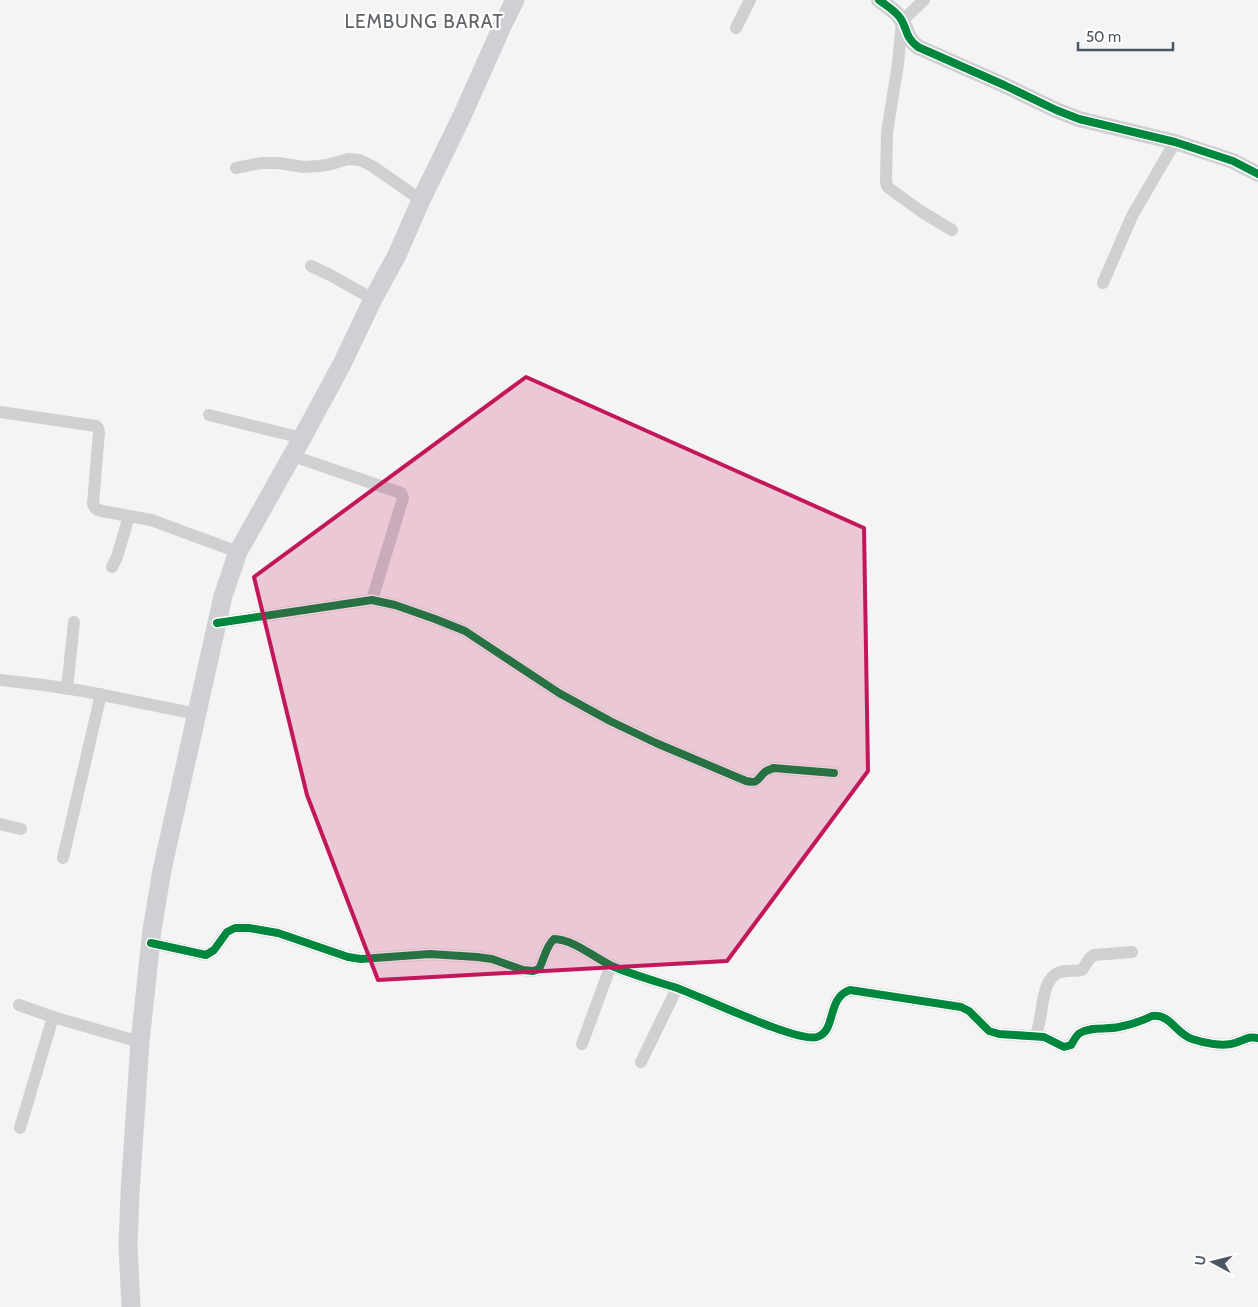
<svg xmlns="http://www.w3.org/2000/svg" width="1258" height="1307" viewBox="0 0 1258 1307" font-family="Cabin,sans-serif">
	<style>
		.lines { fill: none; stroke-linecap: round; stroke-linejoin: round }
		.minor { stroke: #ced0d2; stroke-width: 12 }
		.tertiary { stroke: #ced0d2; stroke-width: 16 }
		.secondary { stroke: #ced0d4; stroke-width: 19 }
		.cycleway-casing { stroke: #fff; stroke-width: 11 }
		.cycleway { stroke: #00873e; stroke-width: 8 }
		.marked { fill: #c2185b; fill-opacity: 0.2; stroke: #c2185b; stroke-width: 4; stroke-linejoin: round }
		.labels { text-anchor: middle; stroke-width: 4.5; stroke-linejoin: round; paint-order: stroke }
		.quarter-label { font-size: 19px; letter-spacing: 1px; fill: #5f6368; stroke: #fff }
	</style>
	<rect width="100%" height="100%" fill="#f4f4f4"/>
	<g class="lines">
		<g class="minor">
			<polyline points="924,0 902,21 898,64 887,132 886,181 887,186 890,189 922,212 952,230"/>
			<polyline points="736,28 750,0"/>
			<polyline points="236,168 261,163 278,163 304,167 320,166 331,164 348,159 360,160 372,166 421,200"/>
			<polyline points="311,266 330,275 373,299"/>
			<polyline points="1103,283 1132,216 1175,142"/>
			<polyline points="0,412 96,426 98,428 99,432 93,504 96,509 102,511 151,520 238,552"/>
			<polyline points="209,415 302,438"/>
			<polyline points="293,456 401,493 403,498 372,600"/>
			<polyline points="112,567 117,557 129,516"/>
			<path d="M217,623L372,600L395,605L435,619L465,631L559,693L610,721L656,743L746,781C759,784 757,779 765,772C767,770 770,770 773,768L834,773"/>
			<polyline points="0,680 44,685 83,691 197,714"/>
			<polyline points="67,689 74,622"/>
			<polyline points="0,824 21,829"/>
			<polyline points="63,858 101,694"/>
			<path d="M151,943L206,955L214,950L227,932L235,928H249L278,933L348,957L361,959L430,954L477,957L492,959L523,970L533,971L539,969C544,959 546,946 554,939C575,940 593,957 612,966C633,975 655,981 677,988C702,997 798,1043 817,1037C837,1031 826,998 850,990L961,1007L969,1011L989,1031L999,1034L1044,1037L1064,1047L1071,1045C1074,1041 1076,1035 1080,1033C1091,1026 1107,1030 1119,1027C1130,1025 1142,1021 1152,1016C1171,1014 1175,1033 1192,1039C1204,1043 1223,1047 1235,1043C1245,1040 1247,1036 1258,1038"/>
			<polyline points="19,1005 53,1017 140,1042"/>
			<path d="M1035,1036C1044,1021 1039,981 1058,973C1066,969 1074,972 1082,970L1090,958L1094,955L1132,952"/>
			<polyline points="582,1044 611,965"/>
			<polyline points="641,1062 677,988"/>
			<polyline points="20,1128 53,1017"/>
		</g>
		<path class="tertiary" d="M879,0C887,6 896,11 901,19C908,31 905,37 918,47L1004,85L1056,110L1079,119L1175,142L1233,161L1258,174"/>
		<polyline class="secondary" points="131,1307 128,1246 130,1193 140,1042 152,930 162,870 223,596 238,552 302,438 342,364 373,299 397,255 421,200 462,116 503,24 515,0"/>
		<defs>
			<g id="cycleway">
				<path d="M879,0C887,6 896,11 901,19C908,31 905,37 918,47L1004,85L1056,110L1079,119L1175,142L1233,161L1258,174"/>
				<path d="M217,623L372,600L395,605L435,619L465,631L559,693L610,721L656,743L746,781C759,784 757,779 765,772C767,770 770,770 773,768L834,773"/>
				<path d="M151,943L206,955L214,950L227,932L235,928H249L278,933L348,957L361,959L430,954L477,957L492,959L523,970L533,971L539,969C544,959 546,946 554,939C575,940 593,957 612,966C633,975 655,981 677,988C702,997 798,1043 817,1037C837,1031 826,998 850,990L961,1007L969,1011L989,1031L999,1034L1044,1037L1064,1047L1071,1045C1074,1041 1076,1035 1080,1033C1091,1026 1107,1030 1119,1027C1130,1025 1142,1021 1152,1016C1171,1014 1175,1033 1192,1039C1204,1043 1223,1047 1235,1043C1245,1040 1247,1036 1258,1038"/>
			</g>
		</defs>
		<use href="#cycleway" class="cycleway-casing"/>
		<use href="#cycleway" class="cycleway"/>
	</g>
	<path class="marked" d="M526,377L864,528L868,771L727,961L378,980L307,795L254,577Z"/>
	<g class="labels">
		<g class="quarter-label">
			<text x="424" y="28">LEMBUNG BARAT</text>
		</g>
	</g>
	<g transform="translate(1213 1262) rotate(277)" stroke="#ffffff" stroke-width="4" paint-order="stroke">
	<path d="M0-4L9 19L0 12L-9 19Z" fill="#4a5661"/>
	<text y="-8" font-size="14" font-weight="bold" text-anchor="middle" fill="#4a5661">U</text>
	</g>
	<path d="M1078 42v8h95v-8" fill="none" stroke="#4a5661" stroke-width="2.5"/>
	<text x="1086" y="42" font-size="15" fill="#4a5661" stroke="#ffffff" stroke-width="4" paint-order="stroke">50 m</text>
</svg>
